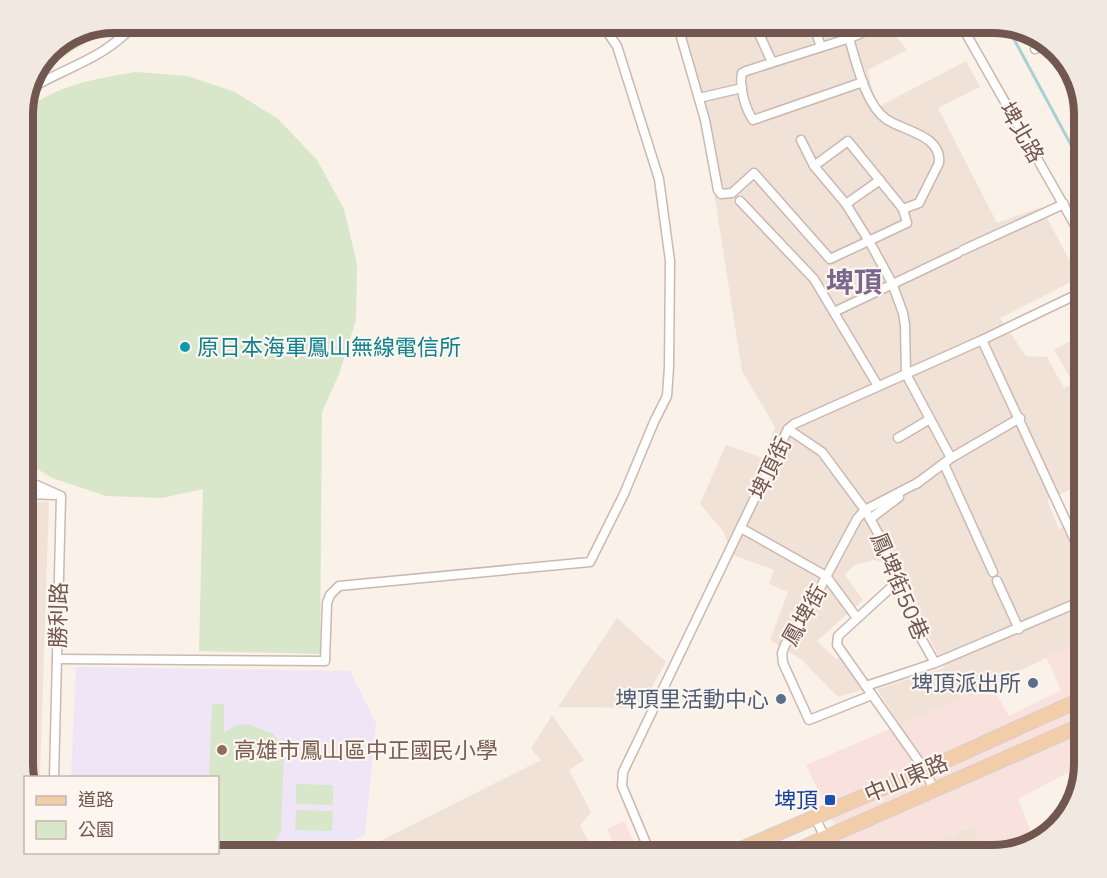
<svg xmlns="http://www.w3.org/2000/svg" width="1107" height="878" viewBox="0 0 1107 878" font-family="Mulish,'Noto Sans TC',sans-serif">
	<style>
		.residential { fill: #f1e2d8 }
		.commercial { fill: #f9e2de }
		.industrial { fill: #e9e2de }
		.education { fill: #eee5f6 }
		.green { fill: #d8e6c9 }
		.lines { fill: none; stroke-linecap: round; stroke-linejoin: round }
		.stream { stroke: #a7d1d2; stroke-width: 3 }
		.minor-casing { stroke: #cbb8b0; stroke-width: 11 }
		.primary-casing { stroke: #d7d0ce; stroke-width: 16 }
		.minor { stroke: #fff; stroke-width: 8 }
		.primary { stroke: #f1cda9; stroke-width: 14 }
		.culture-dot { fill: #0f9aa8; stroke: #fdf5ef; stroke-width: 2 }
		.service-dot { fill: #5c6f8a; stroke: #fdf5ef; stroke-width: 2 }
		.education-dot { fill: #8d6e63; stroke: #fdf5ef; stroke-width: 2 }
		.transit-dot { fill: #1a4fb4; stroke: #fdf5ef; stroke-width: 2 }
		.labels { text-anchor: middle; stroke-width: 4.5; stroke-linejoin: round; paint-order: stroke }
		.street-label { font-size: 22px; fill: #71574f; stroke: #fdf5ef }
		.culture-label { font-size: 22px; fill: #0d838f; stroke: #fdf5ef; text-anchor: start }
		.service-label { font-size: 22px; fill: #4e5e75; stroke: #fdf5ef; text-anchor: end }
		.education-label { font-size: 22px; fill: #785e54; stroke: #fdf5ef; text-anchor: start }
		.transit-label { font-size: 22px; fill: #164399; stroke: #fdf5ef; text-anchor: end }
		.district-label { font-size: 28px; font-weight: bold; fill: #7b678d; stroke: #fdf5ef }
		.rim { fill: none; stroke: #71574f; stroke-width: 8 }
	</style>
	<rect width="100%" height="100%" fill="#faf1e9"/>
	<g class="residential">
		<polygon points="672,23 886,23 907,50 868,70 872,89 880,106 966,61 980,87 938,108 997,223 1041,207 1079,278 1000,318 1026,356 1047,357 1064,388 1073,384 1054,349 1084,335 1084,497 1076,487 1047,500 1059,529 1084,518 1084,639 991,685 900,725 877,689 944,668 917,612 900,567 874,560 854,565 845,575 863,600 817,641 836,659 842,657 862,690 838,697 802,660 770,640 788,592 769,584 774,570 733,555 723,531 700,504 726,445 763,458 775,427 742,371 712,180 697,107"/>
		<polygon points="23,501 49,502 40,777 27,777 23,769"/>
		<polygon points="617,618 666,662 640,708 558,707"/>
		<polygon points="552,715 584,760 569,770 591,812 580,826 597,855 352,855 541,760 531,749"/>
		<polygon points="972,826 985,855 901,855"/>
	</g>
	<g class="commercial">
		<polygon points="1084,639 1084,764 1018,799 1036,844 1033,846 985,855 971,826 900,855 798,855 840,836 806,765 991,685 1009,716 1061,690 1046,657"/>
		<polygon points="624,821 640,855 600,855 614,845 607,829"/>
	</g>
	<polygon class="industrial" points="1062,57 1075,74 1084,116 1053,60"/>
	<polygon class="education" points="76,667 350,671 376,723 365,835 327,855 114,855 106,853 218,852 218,778 71,778"/>
	<g class="green">
		<polygon points="113,23 106,31 42,69 53,45"/>
		<path d="M136,72L187,76L235,92L278,119L317,160L344,209L357,264L356,320L339,374L322,412L320,654L199,651L203,489L162,498L106,496L52,478L23,460V111C59,85 93,79 136,72Z"/>
		<path d="M212,704H224V733L235,726L248,724L273,734L280,743L284,753L281,830C273,850 267,855 245,855C233,855 228,854 218,847V851V778L209,777Z"/>
		<polygon points="296,784 333,785 333,805 296,804"/>
		<polygon points="296,810 333,811 332,831 295,830"/>
	</g>
	<g class="lines">
		<polyline class="stream" points="1008,28 1084,169"/>
		<defs>
			<g id="minor">
				<polyline points="677,23 705,120 718,190 721,194 732,193 754,173 830,259 907,223 903,209 848,141 814,166"/>
				<polyline points="754,23 772,62"/>
				<polyline points="813,23 821,47"/>
				<path d="M844,23C854,49 862,102 886,119C903,131 942,135 939,163L919,203L903,209"/>
				<polyline points="960,23 1084,241"/>
				<polyline points="1035,49 1048,43"/>
				<path d="M863,82L753,120C745,108 739,87 742,73L746,71L850,38L884,23"/>
				<path d="M33,87C72,65 106,57 136,23"/>
				<polyline points="699,98 742,88"/>
				<polyline points="801,140 814,166 846,204 869,241 892,283 903,313 905,325 906,374 951,458"/>
				<polyline points="740,201 814,279 878,386"/>
				<polyline points="846,204 880,180"/>
				<polyline points="963,250 1064,204"/>
				<polyline points="834,312 958,253"/>
				<polyline points="982,340 1084,291"/>
				<polyline points="1079,401 1084,399"/>
				<polyline points="788,429 822,452 865,510 879,535 921,638 935,663"/>
				<polyline points="898,438 930,419"/>
				<polyline points="944,464 993,572"/>
				<polyline points="23,479 61,496 54,778"/>
				<polyline points="916,484 951,458 1020,418"/>
				<polyline points="23,494 55,495"/>
				<polyline points="870,519 899,497"/>
				<polyline points="741,528 826,576 857,618"/>
				<polyline points="898,581 838,636 837,645 925,770 934,790"/>
				<polyline points="997,581 1019,629"/>
				<polyline points="57,659 325,661 327,603 330,595 339,586 590,562 624,494 654,422 667,396 669,367 670,261 659,179 617,46 601,23"/>
				<polyline points="866,686 935,663 1084,600"/>
				<polyline points="872,695 809,720 783,663 782,653 785,645 812,603 857,519 865,510 919,482"/>
				<polyline points="815,817 833,855"/>
				<polyline points="651,855 622,786 623,772 788,429 794,424 982,340 1084,560"/>
			</g>
			<g id="primary">
				<polyline points="727,855 925,770 1084,698"/>
				<polyline points="786,855 1084,724"/>
			</g>
		</defs>
		<use href="#minor" class="minor-casing"/>
		<use href="#primary" class="primary-casing"/>
		<use href="#minor" class="minor"/>
		<use href="#primary" class="primary"/>
	</g>
	<circle class="culture-dot" cx="185" cy="347" r="6"/>
	<g class="service-dot">
		<circle cx="1033" cy="683" r="6"/>
		<circle cx="781" cy="699" r="6"/>
	</g>
	<circle class="education-dot" cx="222" cy="750" r="6"/>
	<rect class="transit-dot" x="824" y="794" width="12" height="12" rx="3"/>
	<g class="labels">
		<g class="street-label">
			<text transform="translate(1022 132) rotate(60)" y="8">埤北路</text>
			<text transform="translate(770 468) rotate(-64)" y="8">埤頂街</text>
			<text transform="translate(900 586) rotate(67)" y="8">鳳埤街50巷</text>
			<text transform="translate(58 615) rotate(-89)" y="8">勝利路</text>
			<text transform="translate(804 615) rotate(-60)" y="8">鳳埤街</text>
			<text transform="translate(906 778) rotate(-23)" y="8">中山東路</text>
		</g>
		<g class="culture-label">
			<text x="197" y="355">原日本海軍鳳山無線電信所</text>
		</g>
		<g class="service-label">
			<text x="1021" y="691">埤頂派出所</text>
			<text x="769" y="707">埤頂里活動中心</text>
		</g>
		<g class="education-label">
			<text x="234" y="758">高雄市鳳山區中正國民小學</text>
		</g>
		<g class="transit-label">
			<text x="818" y="808">埤頂</text>
		</g>
		<g class="district-label">
			<text x="854" y="292">埤頂</text>
		</g>
	</g>
	<path d="M0 0H1107V878H0ZM114 33H993A81 81 0 0 1 1074 114V764A81 81 0 0 1 993 845H114A81 81 0 0 1 33 764V114A81 81 0 0 1 114 33Z" fill="#f2e8e2" fill-rule="evenodd"/>
	<path class="rim" d="M114 33H993A81 81 0 0 1 1074 114V764A81 81 0 0 1 993 845H114A81 81 0 0 1 33 764V114A81 81 0 0 1 114 33Z"/>
	<rect x="24" y="776" width="195" height="78" fill="#fdf5ef" stroke="#c5b6af" stroke-width="1.5"/>
	<rect x="36" y="796" width="30" height="9" fill="#f1cda9" stroke="#c5b6af" stroke-width="1.5"/>
	<text x="78" y="806" font-size="18" fill="#71574f">道路</text>
	<rect x="36" y="821" width="30" height="18" fill="#d8e6c9" stroke="#c5b6af" stroke-width="1.5"/>
	<text x="78" y="836" font-size="18" fill="#71574f">公園</text>
</svg>
